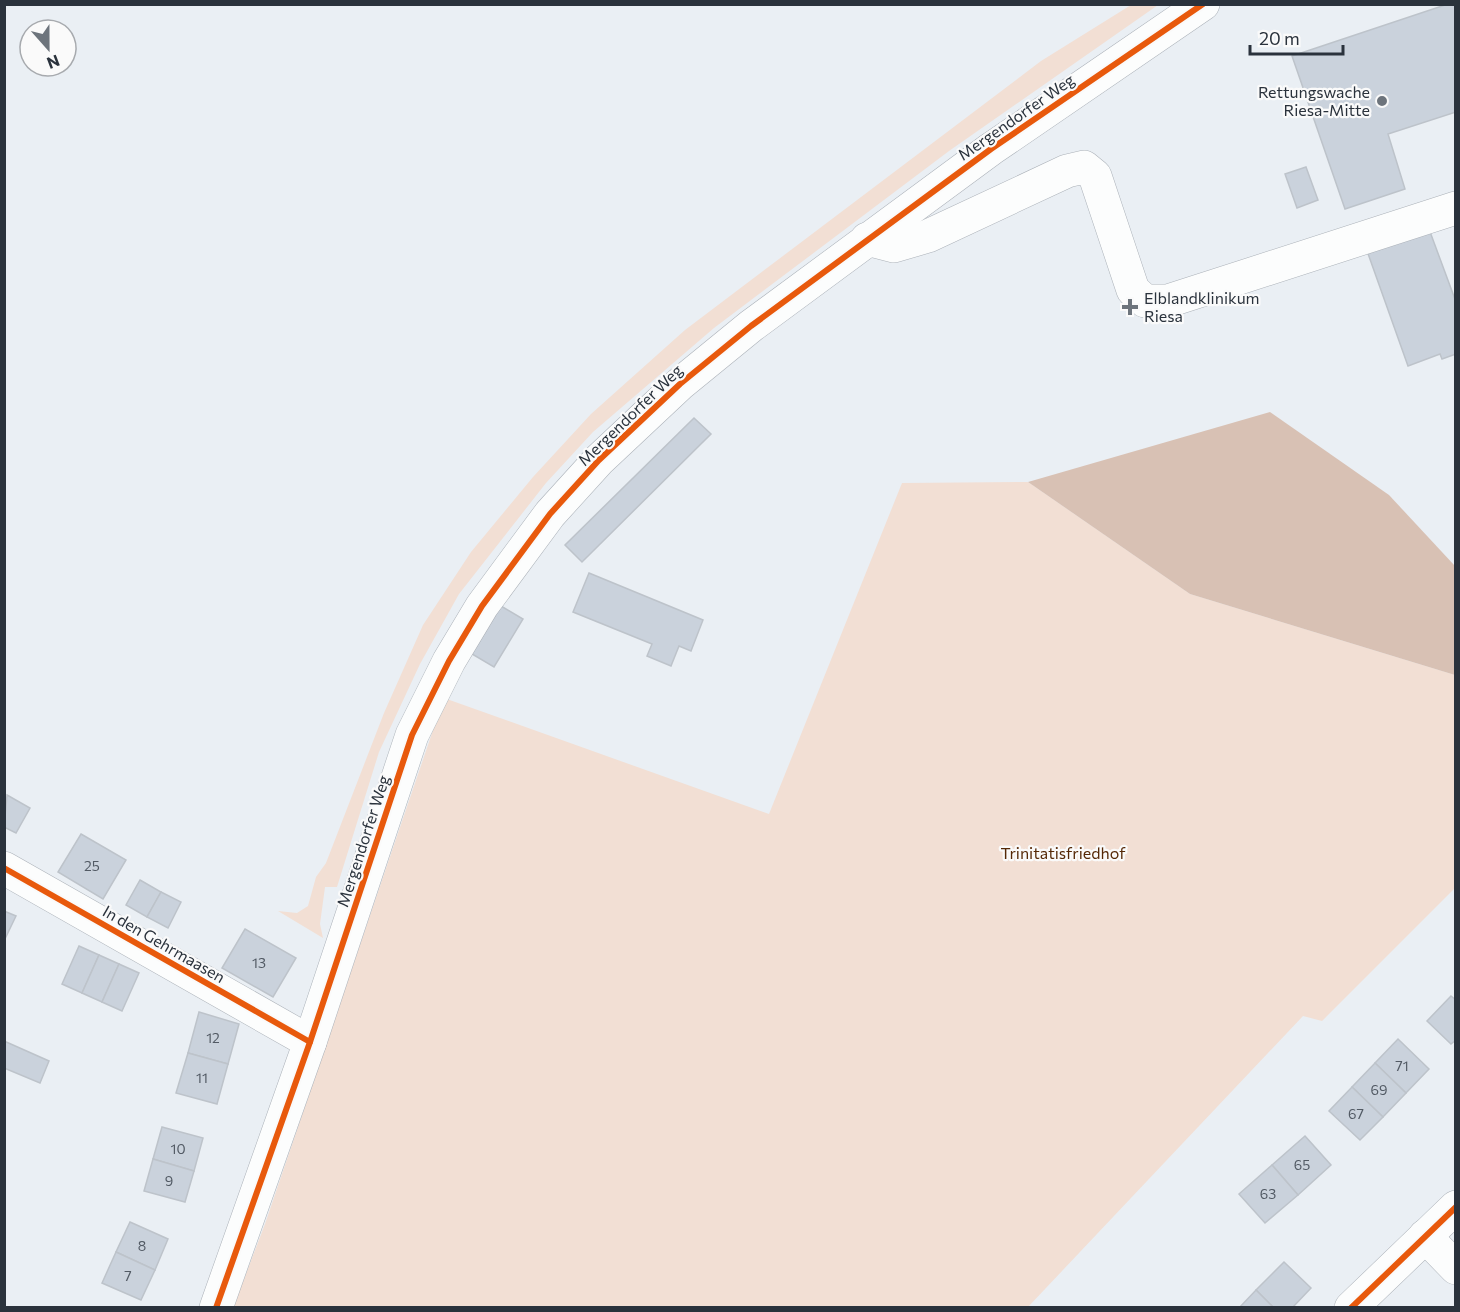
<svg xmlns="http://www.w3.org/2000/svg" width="1460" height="1312" viewBox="0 0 1460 1312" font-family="Commissioner,sans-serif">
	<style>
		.green { fill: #f2dfd4 }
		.forest { fill: #d8c1b4 }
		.building { fill: #cad2dc; stroke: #bdc3ca; stroke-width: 1.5 }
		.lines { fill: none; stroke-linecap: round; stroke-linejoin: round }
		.minor-casing { stroke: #abb1b8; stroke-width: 34 }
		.minor { stroke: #fcfdfd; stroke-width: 33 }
		.cycleway-casing { stroke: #fafafa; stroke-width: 10 }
		.cycleway { stroke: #e8590c; stroke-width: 6 }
		.poi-dot { fill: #6d747c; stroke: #fafafa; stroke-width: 2 }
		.labels { text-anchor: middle; stroke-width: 4.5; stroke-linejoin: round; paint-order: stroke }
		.number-label { font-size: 14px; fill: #525a64 }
		.poi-label { font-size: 16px; fill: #2a323c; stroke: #fafafa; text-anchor: end }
		.street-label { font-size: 16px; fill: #2a323c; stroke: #fafafa }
		.park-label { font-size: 16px; fill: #552806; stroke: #fafafa }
	</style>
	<rect width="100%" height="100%" fill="#eaeff4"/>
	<g class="green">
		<polygon points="1131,5 1158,5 949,151 714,328 593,432 546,483 459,594 420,664 379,752 337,887 325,887 320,924 323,938 278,911 297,913 308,906 316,877 326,863 384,713 423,625 471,552 533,477 591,414 685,330 1041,61"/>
		<polygon points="1028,482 1190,594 1455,675 1455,888 1322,1021 1303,1016 1028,1307 233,1308 265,1224 444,698 769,814 902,483"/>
	</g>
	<polygon class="forest" points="1270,412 1389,495 1455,566 1455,675 1190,594 1028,482"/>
	<g class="building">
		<polygon points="1448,4 1456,4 1456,112 1388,134 1405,189 1345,209 1292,56"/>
		<polygon points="1306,167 1318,200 1297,208 1285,174"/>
		<polygon points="1429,229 1456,302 1456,354 1442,359 1440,354 1408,366 1366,248"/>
		<polygon points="694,418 711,434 582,562 565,545"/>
		<polygon points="589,573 703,620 691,651 679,646 671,666 647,656 652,644 573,612"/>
		<polygon points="501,606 523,619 494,667 472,654"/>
		<polygon points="7,795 30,808 16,833 4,827"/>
		<polygon points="81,834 126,860 103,899 58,872"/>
		<polygon points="140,880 161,892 147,917 126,905"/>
		<polygon points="161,892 181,902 168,928 147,917"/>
		<polygon points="4,911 16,916 4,941"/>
		<polygon points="245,929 296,958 273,997 222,968"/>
		<polygon points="79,946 99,955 82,993 62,984"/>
		<polygon points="99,955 119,964 102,1002 82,993"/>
		<polygon points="119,964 139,973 122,1011 102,1002"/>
		<polygon points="1451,996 1456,1000 1456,1040 1451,1044 1427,1021"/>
		<polygon points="199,1012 239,1024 228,1064 188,1053"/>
		<polygon points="1398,1039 1429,1069 1406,1093 1375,1063"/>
		<polygon points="4,1041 49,1061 40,1083 4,1068"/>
		<polygon points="188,1053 228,1064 217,1104 176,1093"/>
		<polygon points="1375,1063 1406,1093 1383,1117 1352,1087"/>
		<polygon points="1352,1087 1383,1117 1360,1140 1329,1111"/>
		<polygon points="162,1127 203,1138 194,1171 153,1159"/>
		<polygon points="1305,1136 1331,1165 1298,1195 1272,1165"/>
		<polygon points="153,1159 194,1171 185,1202 144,1191"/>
		<polygon points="1272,1165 1298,1195 1265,1223 1239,1194"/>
		<polygon points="130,1222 168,1239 155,1270 116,1252"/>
		<polygon points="116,1252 155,1270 141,1300 102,1283"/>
		<polygon points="1284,1262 1311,1288 1292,1308 1274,1308 1256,1290"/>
		<polygon points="1256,1290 1274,1308 1239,1308"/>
	</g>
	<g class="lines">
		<defs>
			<g id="minor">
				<polyline points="867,239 894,246 928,236 1067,171 1084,167 1095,176 1133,290 1145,301 1168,301 1456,208"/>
				<polyline points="4,868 310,1042"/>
				<polyline points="1425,1236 1456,1268"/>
				<polyline points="216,1308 310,1042 412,735 449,661 482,606 550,514 599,460 680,384 751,326 991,149 1203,4"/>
				<polyline points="1351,1308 1456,1207"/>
			</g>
		</defs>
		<use href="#minor" class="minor-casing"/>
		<use href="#minor" class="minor"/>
		<defs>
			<g id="cycleway">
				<polyline points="4,868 310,1042"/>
				<polyline points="216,1308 310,1042 412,735 449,661 482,606 550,514 599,460 680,384 751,326 991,149 1203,4"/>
				<polyline points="1351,1308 1456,1207"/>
			</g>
		</defs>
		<use href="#cycleway" class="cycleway-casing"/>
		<use href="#cycleway" class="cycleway"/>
	</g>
	<g class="poi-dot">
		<circle cx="1382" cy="101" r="6"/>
		<path d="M1127 298h6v6h6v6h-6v6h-6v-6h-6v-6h6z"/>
	</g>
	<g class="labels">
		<g class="number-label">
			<text x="92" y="871">25</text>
			<text x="259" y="968">13</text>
			<text x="213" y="1043">12</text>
			<text x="1402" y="1071">71</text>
			<text x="202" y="1083">11</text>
			<text x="1379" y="1095">69</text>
			<text x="1356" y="1119">67</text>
			<text x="178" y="1154">10</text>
			<text x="1302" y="1170">65</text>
			<text x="169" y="1186">9</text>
			<text x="1268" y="1199">63</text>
			<text x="142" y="1251">8</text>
			<text x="128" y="1281">7</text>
		</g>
		<g class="poi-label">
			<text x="1370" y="98">Rettungswache<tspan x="1370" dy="18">Riesa-Mitte</tspan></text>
			<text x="1144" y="304" text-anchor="start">Elblandklinikum<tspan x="1144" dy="18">Riesa</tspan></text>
		</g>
		<g class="street-label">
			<text transform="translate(1016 117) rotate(-35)" y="6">Mergendorfer Weg</text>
			<text transform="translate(630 415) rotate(-44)" y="6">Mergendorfer Weg</text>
			<text transform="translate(363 841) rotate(-72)" y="6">Mergendorfer Weg</text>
			<text transform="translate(164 944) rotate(30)" y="6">In den Gehrmaasen</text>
		</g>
		<g class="park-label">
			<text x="1063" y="859">Trinitatisfriedhof</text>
		</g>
	</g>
	<rect width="1460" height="1312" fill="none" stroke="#2a323c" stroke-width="12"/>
	<g transform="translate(48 48) rotate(159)"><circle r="28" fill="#fafafa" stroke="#a7aaae" stroke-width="1.5"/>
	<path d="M0-4.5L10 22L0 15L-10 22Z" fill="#6d747c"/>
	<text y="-9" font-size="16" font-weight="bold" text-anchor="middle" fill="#2a323c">N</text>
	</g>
	<path d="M1250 45v9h93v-9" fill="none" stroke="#2a323c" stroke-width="3"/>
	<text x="1259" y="45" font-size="18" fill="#2a323c" stroke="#fafafa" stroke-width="4.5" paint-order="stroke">20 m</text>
</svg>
